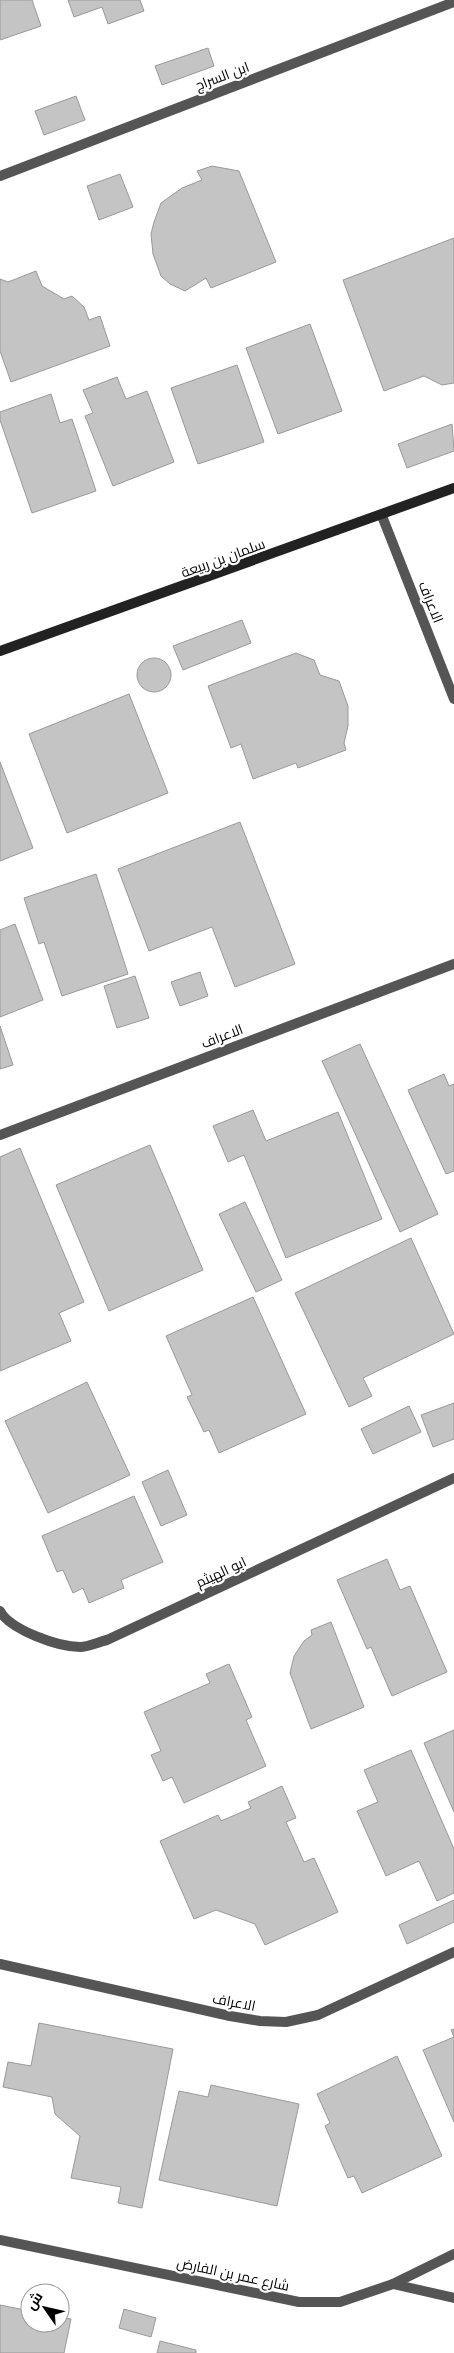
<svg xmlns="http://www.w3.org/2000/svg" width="454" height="2353" viewBox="0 0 454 2353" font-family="Mulish,Cairo,sans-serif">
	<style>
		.building { fill: #c4c4c4; stroke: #999 }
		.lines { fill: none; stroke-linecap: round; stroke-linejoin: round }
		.lane { stroke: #555; stroke-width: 10 }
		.street { stroke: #555; stroke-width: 10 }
		.secondary { stroke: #222; stroke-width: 10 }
		.labels { text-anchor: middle; stroke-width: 4.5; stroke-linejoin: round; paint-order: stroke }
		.street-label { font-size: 14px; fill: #000; stroke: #fff }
	</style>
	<rect width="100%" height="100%" fill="#fff"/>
	<g class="building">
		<polygon points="0,0 32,0 41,26 0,40"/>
		<polygon points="68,0 140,0 144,11 108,24 102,7 74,17"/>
		<polygon points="208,48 214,66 162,85 155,66"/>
		<polygon points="76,96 85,120 44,135 35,111"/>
		<polygon points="212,166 239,171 276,262 211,288 206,278 185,291 170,284 161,276 153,254 151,234 154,222 161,203 182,188 202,180 197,171"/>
		<polygon points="120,174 133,207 99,220 87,186"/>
		<polygon points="454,238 454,383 442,385 424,376 384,391 343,280"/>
		<polygon points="36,271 42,286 64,299 72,296 84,307 89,320 100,316 110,346 11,382 0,351 0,279 8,282"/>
		<polygon points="310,324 342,411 278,434 246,348"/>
		<polygon points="237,365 264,442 198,464 171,388"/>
		<polygon points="117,377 126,399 147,391 174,462 113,486 85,416 93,413 83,390"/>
		<polygon points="51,394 60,423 72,419 96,491 32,513 0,420 0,412"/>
		<polygon points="452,424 454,451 407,468 398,444"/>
		<polygon points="242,620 251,643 183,670 173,646"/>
		<polygon points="296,653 314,660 320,675 339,681 348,706 348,726 344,743 346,750 298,768 296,763 253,779 241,744 231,748 208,686"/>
		<circle cx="154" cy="675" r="17"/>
		<polygon points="129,694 168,793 67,833 29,734"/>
		<polygon points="0,762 33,848 0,861"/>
		<polygon points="240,822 295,964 235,987 212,927 149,951 118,869"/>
		<polygon points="96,874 128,974 62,996 44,942 39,944 24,898"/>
		<polygon points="15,924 43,1000 0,1017 0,930"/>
		<polygon points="200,972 208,996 180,1006 171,982"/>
		<polygon points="135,976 149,1018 117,1028 104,986"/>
		<polygon points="0,1026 13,1065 0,1069"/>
		<polygon points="360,1044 438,1214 400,1232 322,1061"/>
		<polygon points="444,1074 449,1086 454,1084 454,1171 446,1174 408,1090"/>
		<polygon points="253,1110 266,1141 338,1112 382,1219 286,1258 244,1155 228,1162 213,1126"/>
		<polygon points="150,1145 203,1270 109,1311 56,1185"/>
		<polygon points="20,1148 84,1302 59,1313 71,1341 0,1371 0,1157"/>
		<polygon points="245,1202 282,1280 256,1292 219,1214"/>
		<polygon points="411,1238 454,1334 363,1378 372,1396 349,1407 295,1293"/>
		<polygon points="253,1297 306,1414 219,1453 209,1430 204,1432 187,1397 192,1395 166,1336"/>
		<polygon points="87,1382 130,1475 48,1513 5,1421"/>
		<polygon points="454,1403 454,1439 433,1447 421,1415"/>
		<polygon points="409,1406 421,1432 373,1454 361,1429"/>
		<polygon points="168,1470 187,1515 161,1526 142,1482"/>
		<polygon points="134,1496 163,1562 121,1580 124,1588 89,1603 83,1588 73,1593 63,1570 57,1572 42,1536"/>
		<polygon points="387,1559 400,1590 410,1586 447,1672 392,1696 371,1647 367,1649 337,1580"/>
		<polygon points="331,1622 364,1707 311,1729 290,1673 294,1656 304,1641 312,1635 311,1630"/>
		<polygon points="229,1664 252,1717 246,1720 266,1766 184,1803 172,1777 163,1781 151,1755 161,1751 144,1712 210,1683 206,1674"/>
		<polygon points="454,1730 454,1812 424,1743"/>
		<polygon points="411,1750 454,1849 454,1893 437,1901 419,1861 386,1876 357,1811 378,1802 364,1770"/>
		<polygon points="282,1786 296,1818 286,1822 304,1862 314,1858 338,1912 265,1945 255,1924 216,1910 194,1919 160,1841 218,1815 221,1821 251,1808 248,1802"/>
		<polygon points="454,1900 454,1922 407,1944 399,1925"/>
		<polygon points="39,2023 173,2049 142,2208 118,2203 121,2187 71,2178 80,2136 55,2114 52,2097 3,2087 8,2062 31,2066"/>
		<polygon points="454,2029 454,2122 423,2050 454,2037 451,2030"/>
		<polygon points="397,2056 442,2156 362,2193 354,2176 348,2178 325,2126 330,2123 317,2094"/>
		<polygon points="211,2085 299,2104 277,2206 159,2180 179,2091 208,2097"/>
		<polygon points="0,2305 30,2311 30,2323 60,2323 60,2317 71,2319 64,2353 0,2353"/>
		<polygon points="124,2309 156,2318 151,2337 119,2328"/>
		<polygon points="160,2341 196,2350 196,2353 157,2353"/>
	</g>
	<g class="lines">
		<polyline class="lane" points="393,2284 454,2298"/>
		<g class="street">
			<polyline points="0,176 454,2"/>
			<polyline points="382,516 454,699"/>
			<polyline points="0,1135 454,964"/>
			<path d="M0,1611C10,1630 59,1647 80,1647C88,1647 98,1642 107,1640L454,1478"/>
			<polyline points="0,1964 230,2016 260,2021 286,2022 318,2015 454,1952"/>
			<polyline points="0,2240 299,2302 340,2302 393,2284 454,2254"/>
		</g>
		<polyline class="secondary" points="0,651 454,488"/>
	</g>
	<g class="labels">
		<g class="street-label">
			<text transform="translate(222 76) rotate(-21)" y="5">ابن السراج</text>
			<text transform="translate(223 558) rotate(-20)" y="5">سلمان بن ربيعة</text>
			<text transform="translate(431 602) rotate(68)" y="5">الاعراف</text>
			<text transform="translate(222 1036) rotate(-21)" y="5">الاعراف</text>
			<text transform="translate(221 1572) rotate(-25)" y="5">ابو الهيثم</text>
			<text transform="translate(234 2002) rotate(11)" y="5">الاعراف</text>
			<text transform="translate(233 2274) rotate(12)" y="5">شارع عمر بن الفارض</text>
		</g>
	</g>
	<g transform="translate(45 2308) rotate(304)"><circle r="24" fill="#ffffff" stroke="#999999"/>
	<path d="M0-4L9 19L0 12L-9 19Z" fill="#000000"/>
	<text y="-8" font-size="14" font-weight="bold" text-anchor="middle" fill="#000000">ش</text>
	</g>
</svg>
